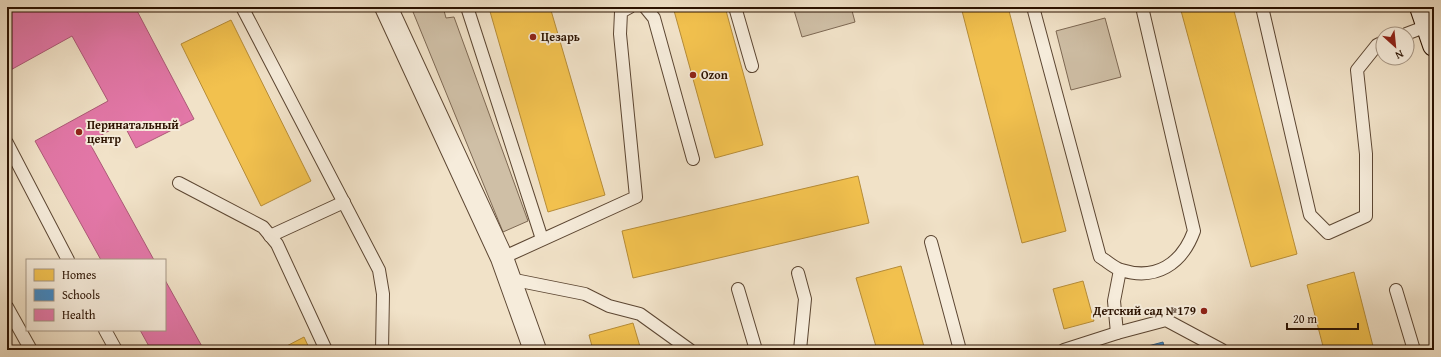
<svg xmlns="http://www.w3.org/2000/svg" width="1441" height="357" viewBox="0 0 1441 357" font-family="'Gentium Book Plus',serif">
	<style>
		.green { fill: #cfbfa6; stroke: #7d6853 }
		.homes { fill: #f2c14e; stroke: #b68c37 }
		.schools { fill: #3f88c5; stroke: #39658a }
		.health { fill: #e377a8; stroke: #ac5976 }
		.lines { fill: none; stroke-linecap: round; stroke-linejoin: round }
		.lane-casing { stroke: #5c4632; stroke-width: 14 }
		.street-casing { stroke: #5c4632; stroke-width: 24 }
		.secondary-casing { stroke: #2b1200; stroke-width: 24 }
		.lane { stroke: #f6ecdb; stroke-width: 12 }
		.street { stroke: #f6ecdb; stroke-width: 22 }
		.secondary { stroke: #f6ecdb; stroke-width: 22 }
		.poi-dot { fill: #8f2418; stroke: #f6ecdb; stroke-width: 1.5 }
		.labels { text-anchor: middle; stroke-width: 4; stroke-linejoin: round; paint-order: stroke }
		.poi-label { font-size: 12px; font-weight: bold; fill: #2b1200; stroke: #f6ecdb; text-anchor: start }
	</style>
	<rect width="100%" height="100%" fill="#f1e2c8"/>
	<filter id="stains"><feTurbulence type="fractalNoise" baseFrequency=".005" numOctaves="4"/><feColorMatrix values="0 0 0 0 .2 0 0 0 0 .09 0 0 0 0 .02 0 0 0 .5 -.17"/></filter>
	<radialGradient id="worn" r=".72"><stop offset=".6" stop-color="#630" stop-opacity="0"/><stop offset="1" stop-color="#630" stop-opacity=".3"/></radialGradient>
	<g class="green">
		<polygon points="411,7 443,7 446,18 454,17 528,221 503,232"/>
		<polygon points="793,7 851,7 855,22 802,37"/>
		<polygon points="1105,18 1121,77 1071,90 1056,31"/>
	</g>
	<g class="homes">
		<polygon points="493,7 550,7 605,195 548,212 489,8"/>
		<polygon points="673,7 725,7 763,145 715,158"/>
		<polygon points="961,7 1008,7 1066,231 1022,243"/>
		<polygon points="1180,7 1233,7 1297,254 1251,267"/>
		<polygon points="231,20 311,181 261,206 181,44"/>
		<polygon points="858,176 869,223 633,278 622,231"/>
		<polygon points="901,266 925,350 877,350 856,278"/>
		<polygon points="1354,272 1374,350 1324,350 1307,285"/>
		<polygon points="1083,281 1094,321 1064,329 1053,289"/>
		<polygon points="633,323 641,350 593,350 589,335"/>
		<polygon points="304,337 310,350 279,350"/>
	</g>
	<polygon class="schools" points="1163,342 1165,350 1133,350"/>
	<g class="health">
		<polygon points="7,7 135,7 194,119 136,148 123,123 89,142 154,260 101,260 35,141 108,101 72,36 7,72"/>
		<polygon points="165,280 204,350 151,350 140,330 165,330"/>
	</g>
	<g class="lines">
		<defs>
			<g id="lane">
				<polyline points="242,7 379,270 383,294 382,350"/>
				<polyline points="467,7 542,239"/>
				<polyline points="645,7 654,18 693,159"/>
				<polyline points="735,7 752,66"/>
				<path d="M1033,7L1100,257C1107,261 1114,268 1121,270C1156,281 1182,264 1194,231L1142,7"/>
				<polyline points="1262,7 1310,215 1328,233 1366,216 1366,154 1357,70 1377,45 1383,42"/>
				<polyline points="1406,34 1427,26"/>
				<polyline points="7,143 68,260"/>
				<polyline points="179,183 263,227 277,244 326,350"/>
				<polyline points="270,236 344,202"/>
				<polyline points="931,242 960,350"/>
				<polyline points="502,258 636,197 620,34 621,12 630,7"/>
				<polyline points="798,273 805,299 800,350"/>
				<polyline points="510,279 585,294 609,306 640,314 690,350"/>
				<polyline points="738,289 756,350"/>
				<polyline points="1396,290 1414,350"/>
				<polyline points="7,307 31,350"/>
				<polyline points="105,330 116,350"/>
				<polyline points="1117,333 1114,301 1120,270"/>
				<polyline points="1064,350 1117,333 1166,320 1222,350"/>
			</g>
			<polyline id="street" points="386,7 502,258 535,350"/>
			<polyline id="secondary" points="1421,7 1434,45"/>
		</defs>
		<use href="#lane" class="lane-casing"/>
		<use href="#street" class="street-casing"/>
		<use href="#secondary" class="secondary-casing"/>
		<use href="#lane" class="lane"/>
		<use href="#street" class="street"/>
		<use href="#secondary" class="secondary"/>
	</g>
	<g class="poi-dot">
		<circle cx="533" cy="37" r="4"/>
		<circle cx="693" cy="75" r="4"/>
		<circle cx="79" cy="132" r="4"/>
		<circle cx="1204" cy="311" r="4"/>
	</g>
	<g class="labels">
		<g class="poi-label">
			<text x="541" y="41">Цезарь</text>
			<text x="701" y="79">Ozon</text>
			<text x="87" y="129">Перинатальный<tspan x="87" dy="14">центр</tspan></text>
			<text x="1196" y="315" text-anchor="end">Детский сад №179</text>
		</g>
	</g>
	<rect width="1441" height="357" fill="none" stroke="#f1e2c8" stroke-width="24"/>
	<rect x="8" y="8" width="1425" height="341" fill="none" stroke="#2b1200" stroke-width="2"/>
	<rect x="12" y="12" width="1417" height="333" fill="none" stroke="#2b1200"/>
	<rect x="26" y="259" width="140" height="72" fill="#f6ecdb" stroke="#a59583"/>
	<rect x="34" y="269" width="20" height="12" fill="#f2c14e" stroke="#a59583"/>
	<text x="62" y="279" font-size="12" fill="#2b1200">Homes</text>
	<rect x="34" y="289" width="20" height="12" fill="#3f88c5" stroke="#a59583"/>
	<text x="62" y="299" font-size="12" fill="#2b1200">Schools</text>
	<rect x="34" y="309" width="20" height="12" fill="#e377a8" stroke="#a59583"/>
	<text x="62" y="319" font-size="12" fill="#2b1200">Health</text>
	<g transform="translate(1395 46) rotate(153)"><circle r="19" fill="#f6ecdb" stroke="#a59583"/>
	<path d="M0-3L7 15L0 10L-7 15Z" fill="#8f2418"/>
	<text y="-6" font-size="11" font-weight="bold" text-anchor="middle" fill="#2b1200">N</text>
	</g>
	<path d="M1287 323v6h71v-6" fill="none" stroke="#2b1200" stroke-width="2"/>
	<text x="1293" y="323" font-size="12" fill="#2b1200" stroke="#f6ecdb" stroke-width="3" paint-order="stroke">20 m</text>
	<rect width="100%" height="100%" filter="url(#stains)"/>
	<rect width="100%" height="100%" fill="url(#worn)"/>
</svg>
